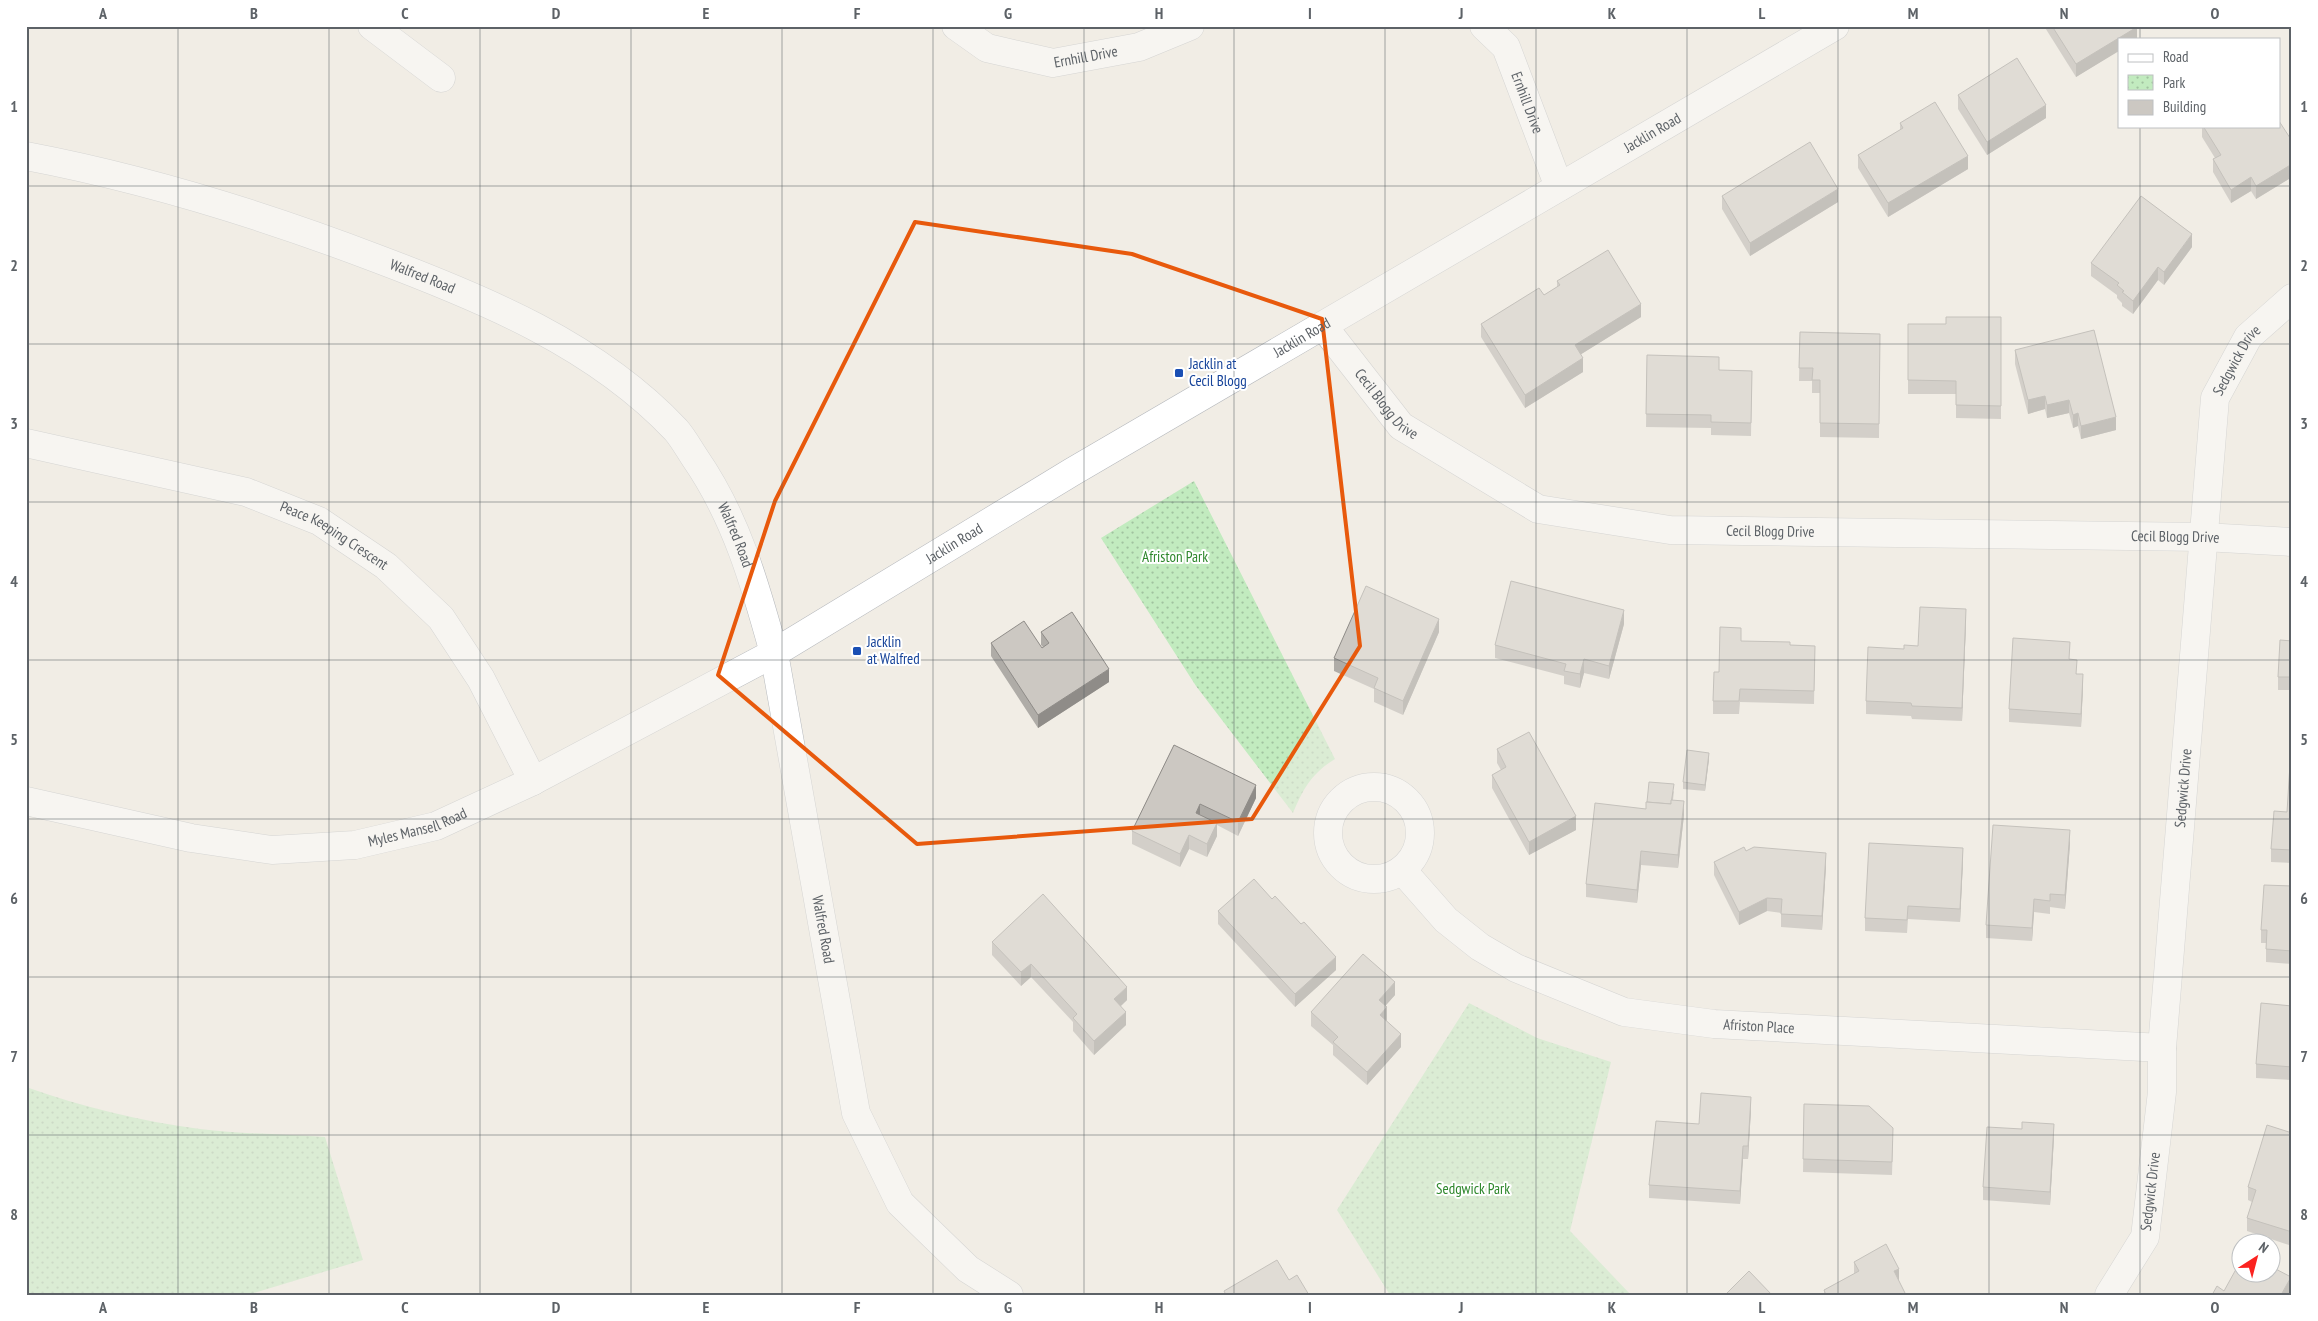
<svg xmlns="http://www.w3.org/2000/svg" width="2318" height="1321" viewBox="0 0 2318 1321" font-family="'PT Sans Narrow',sans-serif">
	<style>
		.park { fill: url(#park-dots) }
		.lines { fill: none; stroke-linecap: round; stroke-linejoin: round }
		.minor-casing { stroke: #b6b9bd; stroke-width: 29 }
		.minor { stroke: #fff; stroke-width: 28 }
		.wall { fill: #afaca7 }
		.shaded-wall { fill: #8f8c88 }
		.building { fill: #ccc8c2; stroke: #8f8c88 }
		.marked { fill: none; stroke: #e8590c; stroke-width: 4; stroke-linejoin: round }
		.grid { fill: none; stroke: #5d6267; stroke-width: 1; stroke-opacity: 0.55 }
		.transit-dot { fill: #1a4fb4; stroke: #fff; stroke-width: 2 }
		.labels { text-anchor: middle; stroke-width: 4; stroke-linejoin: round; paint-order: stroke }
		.street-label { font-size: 15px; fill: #5d6267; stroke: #fff }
		.transit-label { font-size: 15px; fill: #164399; stroke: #fff; text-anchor: start }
		.park-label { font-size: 15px; fill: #2e872c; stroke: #fff }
		.neatline { fill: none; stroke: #5d6267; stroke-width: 2 }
		.grid-label { font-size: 16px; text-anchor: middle; font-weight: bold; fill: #5d6267 }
	</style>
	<defs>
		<pattern id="park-dots" width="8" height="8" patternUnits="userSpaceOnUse" patternTransform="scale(1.25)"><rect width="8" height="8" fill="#c2ebbf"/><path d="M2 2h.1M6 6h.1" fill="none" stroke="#a1c29f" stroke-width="1.8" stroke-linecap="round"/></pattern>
	</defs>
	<rect width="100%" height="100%" fill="#f1ede5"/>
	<g class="park">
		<path d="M1194,481L1335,759C1312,773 1303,789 1293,813L1196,686L1101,538Z"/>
		<polygon points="1469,1003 1537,1038 1611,1062 1570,1231 1631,1295 1390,1295 1337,1210"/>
		<path d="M26,1087C83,1107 140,1121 200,1129C241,1134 283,1134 325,1137L363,1260L247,1295H26Z"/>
	</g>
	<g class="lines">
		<defs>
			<g id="minor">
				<polyline points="372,26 441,78"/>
				<path id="s1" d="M956,26L987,48L1053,63L1139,47L1190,26"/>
				<path id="s2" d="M1484,26L1506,47L1559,187"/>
				<path id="s3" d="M26,156C147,179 263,215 378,259C484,299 596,345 676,430C683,438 689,449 695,458C736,517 755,584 774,653L856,1113L900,1203L968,1269L1009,1295"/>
				<path id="s4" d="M1323,326L1401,426L1538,509L1670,530L2204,537L2292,542"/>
				<path id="s5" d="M26,443L246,492L319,521L386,566L441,618L481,679L533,781"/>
				<circle cx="1374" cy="833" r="46"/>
				<path id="s6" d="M26,801L191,838L272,850L355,845L436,826L533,781L774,653L1072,472L1835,26"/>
				<path id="s7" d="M1402,870L1446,920L1480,947L1516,968L1624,1012L1714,1024L2162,1048"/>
				<path id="s8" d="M2109,1295L2145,1237L2162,1092V1048L2215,398L2248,337L2292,298"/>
			</g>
		</defs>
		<use href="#minor" class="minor-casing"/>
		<use href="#minor" class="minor"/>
	</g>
	<g class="wall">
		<polygon points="2044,26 2137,26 2137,39 2076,77"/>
		<polygon points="1958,95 2046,118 1987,155 1958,109"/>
		<polygon points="1900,123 1968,169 1888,217 1858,168 1858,155 1900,130"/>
		<polygon points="2202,126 2279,126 2292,141 2292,177 2256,199 2251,191 2231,203 2213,172 2213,159 2215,158 2202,137"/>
		<polygon points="1722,196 1838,202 1750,256 1722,209"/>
		<polygon points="2192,247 2164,285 2158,280 2133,314 2122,306 2122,303 2117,298 2117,295 2091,276 2091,263"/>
		<polygon points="1557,281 1641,317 1581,354 1583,372 1525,408 1481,337 1481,324 1544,295 1557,287"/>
		<polygon points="2001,317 2001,419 1956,418 1956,394 1908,394 1908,324 1946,324"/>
		<polygon points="1800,332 1880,334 1879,438 1820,437 1820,393 1812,393 1812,381 1799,381"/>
		<polygon points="2015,350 2116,430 2081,439 2078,426 2073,428 2069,413 2047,418 2045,409 2028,414 2015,364"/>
		<polygon points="1647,355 1719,370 1752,371 1751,436 1711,435 1711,428 1646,427"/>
		<polygon points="1966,623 1962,721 1912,719 1911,716 1866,714 1866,701 1904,649 1918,646"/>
		<polygon points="1624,624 1609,679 1584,673 1580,688 1564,684 1564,676 1495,658 1495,645"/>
		<polygon points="1041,632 1109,682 1038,728 991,656 991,643 1042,648 1043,647 1041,645"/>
		<polygon points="1439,632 1403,715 1374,702 1374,689 1334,671 1334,658"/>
		<polygon points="1741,641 1790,645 1815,646 1814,704 1740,702 1739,714 1713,714 1713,701 1719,672"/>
		<polygon points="2292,641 2292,690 2278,690 2278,677"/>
		<polygon points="2069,659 2083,687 2081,727 2009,722 2009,709"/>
		<polygon points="1174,745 1256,798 1238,836 1217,825 1217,836 1207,857 1189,849 1180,867 1132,844 1132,831"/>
		<polygon points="1497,749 1576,830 1529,855 1492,788 1492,775 1501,770 1497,763"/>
		<polygon points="1709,759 1705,791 1683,789 1683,782"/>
		<polygon points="2292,764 2292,863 2271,862 2271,849 2287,812"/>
		<polygon points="1674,791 1673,800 1684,815 1678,868 1641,865 1637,903 1586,897 1586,884 1646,809"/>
		<polygon points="2070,844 2065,909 2050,907 2050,914 2034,912 2032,941 1986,938 1986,925"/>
		<polygon points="1746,851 1826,866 1822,930 1781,927 1781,913 1767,911 1739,925 1714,875 1714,862"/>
		<polygon points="1963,861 1960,922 1908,919 1907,933 1865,931 1865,918"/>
		<polygon points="2292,886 2292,964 2266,962 2266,943 2261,943 2261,930"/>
		<polygon points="1272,899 1301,924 1336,970 1295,1007 1218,924 1218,911"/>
		<polygon points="992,942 1127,1000 1121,1006 1126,1025 1094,1055 1073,1031 1073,1022 1031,977 1021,986 992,955"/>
		<polygon points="1395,995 1385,1006 1387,1021 1401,1047 1367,1085 1333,1055 1333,1045 1311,1026 1311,1012"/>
		<polygon points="2292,1006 2292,1080 2256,1078 2256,1064"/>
		<polygon points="1804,1104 1893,1141 1892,1175 1803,1172"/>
		<polygon points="1751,1110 1748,1159 1743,1159 1740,1204 1649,1198 1649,1185 1699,1124"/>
		<polygon points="2292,1133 2292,1246 2247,1231 2247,1218 2252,1202 2248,1200 2248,1187"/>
		<polygon points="2054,1137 2050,1205 1983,1200 1983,1187"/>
		<polygon points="1854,1262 1899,1282 1906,1295 1824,1295 1824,1290 1854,1274"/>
	</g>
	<g class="shaded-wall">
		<polygon points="2137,27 2137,39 2119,39 2119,51 2076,77 2076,64"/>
		<polygon points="2046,105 2046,118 1987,155 1987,142"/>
		<polygon points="1968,156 1968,169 1888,217 1888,203"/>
		<polygon points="2292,164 2292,177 2256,199 2256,186"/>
		<polygon points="2251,177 2251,191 2231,203 2231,190"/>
		<polygon points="1838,189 1838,202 1750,256 1750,243"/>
		<polygon points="2192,234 2192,247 2164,285 2164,272"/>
		<polygon points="2158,267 2158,280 2133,314 2133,301"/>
		<polygon points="1641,304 1641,317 1575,358 1575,345"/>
		<polygon points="1583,358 1583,372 1525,408 1525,395"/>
		<polygon points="2045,396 2045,409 2028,414 2028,400"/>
		<polygon points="2069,400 2069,413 2047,418 2047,405"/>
		<polygon points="2078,413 2078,426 2073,428 2073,415"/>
		<polygon points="2116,417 2116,430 2081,439 2081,426"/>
		<polygon points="1966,609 1966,623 1962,721 1962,708"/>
		<polygon points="1624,610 1624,624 1609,679 1609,666"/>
		<polygon points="1439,619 1439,632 1403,715 1403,701"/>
		<polygon points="1584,659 1584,673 1580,688 1580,674"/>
		<polygon points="1109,669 1109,682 1038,728 1038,715"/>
		<polygon points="2083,674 2083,687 2081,727 2081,714"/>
		<polygon points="1709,753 1709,759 1705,791 1705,785"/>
		<polygon points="1256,785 1256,798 1238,836 1238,822"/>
		<polygon points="1684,801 1684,815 1678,868 1678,855"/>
		<polygon points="1200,804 1200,817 1196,813"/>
		<polygon points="1576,816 1576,830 1529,855 1529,842"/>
		<polygon points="1217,823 1217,836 1207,857 1207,844"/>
		<polygon points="2070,830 2070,844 2065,909 2065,895"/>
		<polygon points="1189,835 1189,849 1180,867 1180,854"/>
		<polygon points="1963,848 1963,861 1960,922 1960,909"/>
		<polygon points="1641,851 1641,865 1637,903 1637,890"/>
		<polygon points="1826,853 1826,866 1822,930 1822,916"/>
		<polygon points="1767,898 1767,911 1739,925 1739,912"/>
		<polygon points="2034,899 2034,912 2032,941 2032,928"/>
		<polygon points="1336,957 1336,970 1295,1007 1295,994"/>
		<polygon points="1031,964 1031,977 1021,986 1021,972"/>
		<polygon points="1395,982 1395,995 1379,1013 1379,1000"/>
		<polygon points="1127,987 1127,1000 1114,1012 1114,999"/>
		<polygon points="1387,1007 1387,1021 1380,1029 1380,1015"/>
		<polygon points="1126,1012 1126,1025 1094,1055 1094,1041"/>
		<polygon points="1401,1034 1401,1047 1367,1085 1367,1072"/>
		<polygon points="1751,1097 1751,1110 1748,1159 1748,1146"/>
		<polygon points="2054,1124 2054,1137 2050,1205 2050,1192"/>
		<polygon points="1743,1146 1743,1159 1740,1204 1740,1191"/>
		<polygon points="1899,1269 1899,1282 1894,1271"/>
		<polygon points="2291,1277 2291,1291 2288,1295 2281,1295"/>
	</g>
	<g class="building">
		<polygon points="2052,26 2137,26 2137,27 2076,64"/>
		<polygon points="2017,58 2046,105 1987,142 1958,95"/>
		<polygon points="1935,102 1968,156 1888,203 1858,155 1903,128 1900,123"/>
		<polygon points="2279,121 2292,141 2292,164 2256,186 2251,177 2231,190 2213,159 2221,155 2203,126 2279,126"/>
		<polygon points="1810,142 1838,189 1750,243 1722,196"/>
		<polygon points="2141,196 2192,234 2164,272 2158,267 2133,301 2122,292 2124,291 2117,285 2119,283 2091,263"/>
		<polygon points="1608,250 1641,304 1575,345 1583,358 1525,395 1481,324 1539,288 1544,295 1560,285 1557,281"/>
		<polygon points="1946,317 2001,317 2001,406 1956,405 1956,381 1908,380 1908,324 1946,324"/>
		<polygon points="2094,330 2116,417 2081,426 2078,413 2073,415 2069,400 2047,405 2045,396 2028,400 2015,350"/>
		<polygon points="1800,332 1880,334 1879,424 1820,423 1820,380 1812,380 1813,368 1799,368"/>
		<polygon points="1647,355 1719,357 1719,370 1752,371 1751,423 1711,422 1711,415 1646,414"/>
		<polygon points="1511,581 1624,610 1609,666 1584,659 1580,674 1564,671 1566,664 1495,645"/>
		<polygon points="1366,586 1439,619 1403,701 1374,688 1378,678 1334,658"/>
		<polygon points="1920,607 1966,609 1962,708 1912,706 1911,703 1866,701 1868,647 1904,649 1904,645 1918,646"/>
		<polygon points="1072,612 1109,669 1038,715 991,643 1024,621 1042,648 1049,643 1041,632"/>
		<polygon points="1720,627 1741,628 1741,641 1790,642 1790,645 1815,646 1814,691 1740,689 1739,701 1713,701 1714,672 1719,672"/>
		<polygon points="2013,638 2070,642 2069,659 2077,660 2076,674 2083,674 2081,714 2009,709"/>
		<polygon points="2280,640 2292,641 2292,677 2278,677"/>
		<polygon points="1529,732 1576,816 1529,842 1492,775 1506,767 1497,749"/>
		<polygon points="1174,745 1256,785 1238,822 1200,804 1196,813 1217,823 1207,844 1189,835 1180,854 1132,831"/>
		<polygon points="1687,750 1709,753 1705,785 1683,782"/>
		<polygon points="2290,764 2292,764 2292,850 2271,849 2274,811 2287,812"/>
		<polygon points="1649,782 1674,784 1671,804 1647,802"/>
		<polygon points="1671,800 1684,801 1678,855 1641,851 1637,890 1586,884 1595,803 1646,809 1646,802 1671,804"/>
		<polygon points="1993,825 2070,830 2065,895 2050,894 2050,901 2034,899 2032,928 1986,925"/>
		<polygon points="1869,843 1963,848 1960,909 1908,906 1907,920 1865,918"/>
		<polygon points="1744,847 1746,851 1754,847 1826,853 1822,916 1781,914 1782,899 1767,898 1739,912 1714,862"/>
		<polygon points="1254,879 1272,899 1275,896 1301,924 1304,922 1336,957 1295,994 1218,911"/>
		<polygon points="2264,885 2292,886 2292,951 2266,949 2267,930 2261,930"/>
		<polygon points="1043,894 1127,987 1114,999 1126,1012 1094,1041 1073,1018 1077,1014 1031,964 1021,972 992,942"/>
		<polygon points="1363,954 1395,982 1379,1000 1387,1007 1380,1015 1401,1034 1367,1072 1333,1042 1338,1037 1311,1012"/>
		<polygon points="2261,1003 2292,1006 2292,1067 2256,1064"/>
		<polygon points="1701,1093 1751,1097 1748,1146 1743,1146 1740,1191 1649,1185 1656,1121 1699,1124"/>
		<polygon points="1804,1104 1869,1106 1893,1128 1892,1162 1803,1159"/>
		<polygon points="2022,1122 2054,1124 2050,1192 1983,1187 1987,1127 2022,1129"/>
		<polygon points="2267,1125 2292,1133 2292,1232 2247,1218 2256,1190 2248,1187"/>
		<polygon points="1886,1244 1899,1269 1894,1271 1906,1295 1826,1295 1824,1290 1859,1271 1854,1262"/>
		<polygon points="1277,1260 1289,1280 1297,1275 1309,1295 1226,1295 1224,1291"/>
		<polygon points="2240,1262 2240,1274 2270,1274 2270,1266 2291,1277 2281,1295 2212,1295 2217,1286 2224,1291"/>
		<polygon points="1749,1271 1772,1295 1725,1295"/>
	</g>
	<path d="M0 0H2318V1321H0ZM915,222L1132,254L1322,319L1360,646L1252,819L917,844L718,675L775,501Z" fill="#f1ede5" fill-opacity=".55" fill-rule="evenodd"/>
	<path class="marked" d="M915,222L1132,254L1322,319L1360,646L1252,819L917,844L718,675L775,501Z"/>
	<path class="grid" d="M178,26V1295M329,26V1295M480,26V1295M631,26V1295M782,26V1295M933,26V1295M1084,26V1295M1234,26V1295M1385,26V1295M1536,26V1295M1687,26V1295M1838,26V1295M1989,26V1295M2140,26V39M2140,126V1295M26,186H2292M26,344H2292M26,502H2292M26,660H2292M26,819H2292M26,977H2292M26,1135H2292"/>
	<g class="transit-dot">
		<rect x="1174" y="368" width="10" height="10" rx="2.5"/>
		<rect x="852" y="646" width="10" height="10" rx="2.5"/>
	</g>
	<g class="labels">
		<g class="street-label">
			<text dy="5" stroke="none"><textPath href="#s1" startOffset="139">Ernhill Drive</textPath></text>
			<text dy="5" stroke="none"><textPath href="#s2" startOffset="90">Ernhill Drive</textPath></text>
			<text dy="5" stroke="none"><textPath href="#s6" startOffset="1818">Jacklin Road</textPath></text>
			<text dy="5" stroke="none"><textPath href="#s3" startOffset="415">Walfred Road</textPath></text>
			<text dy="5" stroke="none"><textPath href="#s6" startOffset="1412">Jacklin Road</textPath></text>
			<text dy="5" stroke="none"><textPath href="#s8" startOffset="954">Sedgwick Drive</textPath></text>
			<text dy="5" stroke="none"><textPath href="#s4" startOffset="101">Cecil Blogg Drive</textPath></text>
			<text dy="5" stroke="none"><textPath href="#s4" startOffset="521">Cecil Blogg Drive</textPath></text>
			<text dy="5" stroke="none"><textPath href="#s3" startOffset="835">Walfred Road</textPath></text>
			<text dy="5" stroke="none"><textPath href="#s5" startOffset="324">Peace Keeping Crescent</textPath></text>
			<text dy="5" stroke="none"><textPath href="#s4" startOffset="926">Cecil Blogg Drive</textPath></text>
			<text dy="5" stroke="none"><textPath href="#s6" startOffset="1008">Jacklin Road</textPath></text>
			<text dy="5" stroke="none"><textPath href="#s8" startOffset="519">Sedgwick Drive</textPath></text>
			<text dy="5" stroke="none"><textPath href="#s6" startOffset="399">Myles Mansell Road</textPath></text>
			<text dy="5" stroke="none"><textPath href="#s3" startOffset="1240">Walfred Road</textPath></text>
			<text dy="5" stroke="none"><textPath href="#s7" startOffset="404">Afriston Place</textPath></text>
			<text dy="5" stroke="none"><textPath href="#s8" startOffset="114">Sedgwick Drive</textPath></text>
		</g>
		<g class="transit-label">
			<text x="1189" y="369">Jacklin at<tspan x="1189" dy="17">Cecil Blogg</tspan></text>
			<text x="867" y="647">Jacklin<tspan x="867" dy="17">at Walfred</tspan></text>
		</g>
		<g class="park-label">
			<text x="1175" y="562">Afriston Park</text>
			<text x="1473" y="1194">Sedgwick Park</text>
		</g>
	</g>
	<rect width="2318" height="1321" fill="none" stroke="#ffffff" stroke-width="55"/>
	<rect x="2118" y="38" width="162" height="90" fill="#ffffff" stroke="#bec0c2"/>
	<rect x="2128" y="54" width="25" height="8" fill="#ffffff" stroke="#bec0c2"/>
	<text x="2163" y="62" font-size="15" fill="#5d6267">Road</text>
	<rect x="2128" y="75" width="25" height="15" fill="url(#park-dots)" stroke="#bec0c2"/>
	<text x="2163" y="88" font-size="15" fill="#5d6267">Park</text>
	<rect x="2128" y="100" width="25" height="15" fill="#ccc8c2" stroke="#bec0c2"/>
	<text x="2163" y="112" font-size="15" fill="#5d6267">Building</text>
	<g transform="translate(2256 1258) rotate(36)"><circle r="24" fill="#ffffff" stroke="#bec0c2"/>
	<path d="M0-4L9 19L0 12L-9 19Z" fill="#fb2320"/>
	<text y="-8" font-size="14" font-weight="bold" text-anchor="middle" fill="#5d6267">N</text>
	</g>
	<rect x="28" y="28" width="2262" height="1266" class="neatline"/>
	<g class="grid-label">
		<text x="103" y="19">A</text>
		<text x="254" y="19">B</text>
		<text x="405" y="19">C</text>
		<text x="556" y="19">D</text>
		<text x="706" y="19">E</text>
		<text x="857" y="19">F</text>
		<text x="1008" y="19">G</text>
		<text x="1159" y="19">H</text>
		<text x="1310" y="19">I</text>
		<text x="1461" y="19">J</text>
		<text x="1612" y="19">K</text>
		<text x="1762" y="19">L</text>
		<text x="1913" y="19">M</text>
		<text x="2064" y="19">N</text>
		<text x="2215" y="19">O</text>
		<text x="14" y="112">1</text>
		<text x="2304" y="112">1</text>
		<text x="14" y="271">2</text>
		<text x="2304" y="271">2</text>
		<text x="14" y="429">3</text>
		<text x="2304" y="429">3</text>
		<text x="14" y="587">4</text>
		<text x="2304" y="587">4</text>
		<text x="14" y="745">5</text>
		<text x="2304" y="745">5</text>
		<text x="14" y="904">6</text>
		<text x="2304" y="904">6</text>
		<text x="14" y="1062">7</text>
		<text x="2304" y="1062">7</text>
		<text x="14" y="1220">8</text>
		<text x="2304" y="1220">8</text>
		<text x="103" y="1313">A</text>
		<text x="254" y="1313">B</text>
		<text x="405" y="1313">C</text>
		<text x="556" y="1313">D</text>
		<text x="706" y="1313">E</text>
		<text x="857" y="1313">F</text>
		<text x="1008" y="1313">G</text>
		<text x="1159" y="1313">H</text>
		<text x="1310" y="1313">I</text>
		<text x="1461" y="1313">J</text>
		<text x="1612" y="1313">K</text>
		<text x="1762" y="1313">L</text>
		<text x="1913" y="1313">M</text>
		<text x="2064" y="1313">N</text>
		<text x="2215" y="1313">O</text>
	</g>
</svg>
